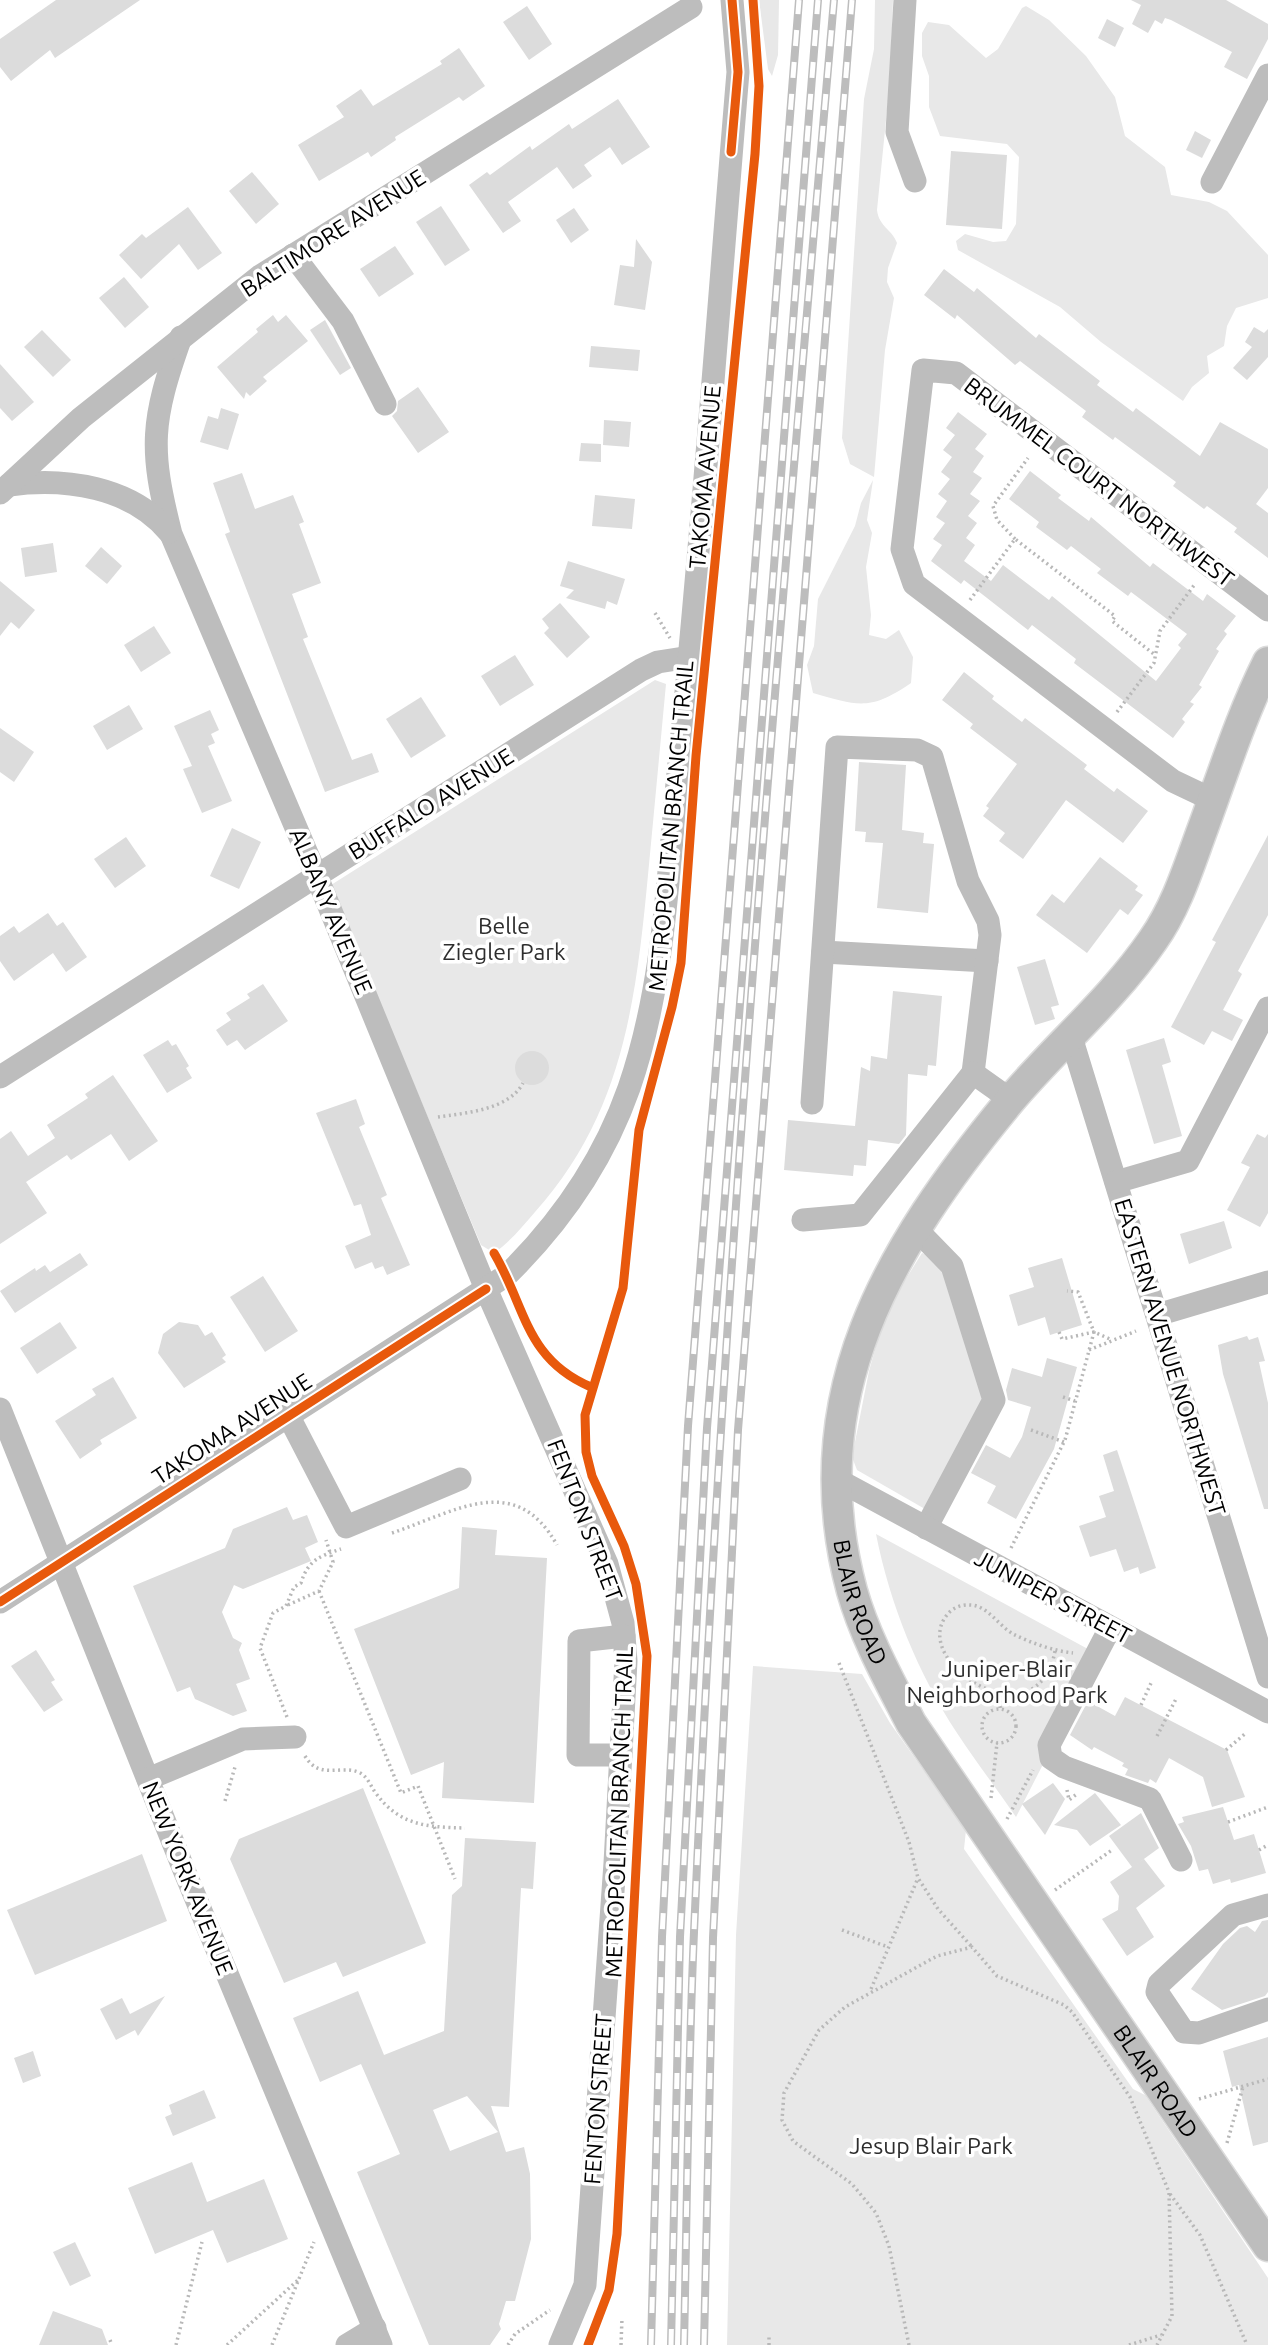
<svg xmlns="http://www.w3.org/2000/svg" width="1268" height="2345" viewBox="0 0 1268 2345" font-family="Ubuntu,sans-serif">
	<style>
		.green { fill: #e8e8e8 }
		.building { fill: #dcdcdc; fill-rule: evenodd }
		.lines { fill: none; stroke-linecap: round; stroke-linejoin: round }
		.major-casing { stroke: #dbdbdb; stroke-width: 33 }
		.path { stroke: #b8b8b8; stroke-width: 3.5; stroke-dasharray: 2 3.5; stroke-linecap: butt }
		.minor { stroke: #bdbdbd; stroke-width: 23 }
		.major { stroke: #bdbdbd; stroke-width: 30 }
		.rail-casing { stroke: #bdbdbd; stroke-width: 8 }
		.rail { stroke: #fff; stroke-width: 5; stroke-dasharray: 16; stroke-linecap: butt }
		.cycleway-casing { stroke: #fff; stroke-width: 13 }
		.cycleway { stroke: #e8590c; stroke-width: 9 }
		.labels { text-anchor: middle; stroke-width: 7; stroke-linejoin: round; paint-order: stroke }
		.street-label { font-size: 23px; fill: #000; stroke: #fff }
		.park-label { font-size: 23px; fill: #2d2d2d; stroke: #fff }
	</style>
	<rect width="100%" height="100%" fill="#fff"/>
	<g class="green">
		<polygon points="759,0 779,0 778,55 772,76 768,69"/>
		<path d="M875,0H893L890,80L877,210C879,227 892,229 897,243L888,268L887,282L894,298L885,350L874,477L850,464L842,438L864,99L874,49Z"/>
		<polygon points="1026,6 1049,20 1086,56 1115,97 1125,136 1165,167 1171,195 1209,202 1227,211 1268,255 1268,298 1236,308 1227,326 1224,346 1207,356 1209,373 1192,387 1183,401 1101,342 1060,307 958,250 956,241 965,234 993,242 1006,241 1016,224 1019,157 1007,144 940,136 929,107 929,76 922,56 922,33 928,22 949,25 986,58 998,49 1022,8"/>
		<path d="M873,480L867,520L872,533L866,567L871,615L869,635L886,639L899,630L913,657L911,683C870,711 859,706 813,693L807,665L814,646L818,599L855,526L861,503Z"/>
		<path d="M655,680L666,684C660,748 654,812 648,875C636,1001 623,1114 535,1212C522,1227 510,1242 494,1253L481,1245L331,885Z"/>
		<polygon points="922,1253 936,1258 948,1281 983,1394 978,1419 925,1509 857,1470 852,1457 869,1371 886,1311"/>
		<path d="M876,1534L1099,1655L1016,1817C997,1789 976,1762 957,1733C918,1673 890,1605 876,1534Z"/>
		<polygon points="753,1666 862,1674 890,1723 966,1830 964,1849 1133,2089 1145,2095 1268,2278 1268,2345 727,2345 736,1935"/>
	</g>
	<g class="building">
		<polygon points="56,0 140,0 55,58 50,50 11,81 0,67 0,39"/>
		<polygon points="1131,0 1226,0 1268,24 1268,39 1247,79 1224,67 1232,52 1171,20 1165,18 1162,24 1155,20 1148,33 1132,24 1141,5"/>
		<polygon points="527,6 552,44 529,60 503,22"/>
		<polygon points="1107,19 1124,28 1115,47 1098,38"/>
		<polygon points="459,48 485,86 463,101 459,97 395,137 396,140 371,157 368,152 319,181 298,145 344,117 336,106 361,89 373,106 442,64 440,61"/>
		<polygon points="618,99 650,147 622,165 610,147 584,165 592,176 573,189 557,167 508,202 521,221 503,233 469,185 487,172 490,175 530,146 532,150 569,124 572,129"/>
		<polygon points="1195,131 1211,140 1202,158 1186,150"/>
		<polygon points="951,151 1007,155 1002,229 946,225"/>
		<polygon points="252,172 279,204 256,224 229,191"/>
		<polygon points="441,206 470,250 445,266 416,222"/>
		<polygon points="188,207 222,253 198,270 179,244 141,279 119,255 142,234 146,238"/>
		<polygon points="574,208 589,230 571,243 556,220"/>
		<polygon points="636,239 652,262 645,310 614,305 620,265 634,267"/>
		<polygon points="395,246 414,274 379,297 360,269"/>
		<polygon points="944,269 974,292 977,288 1036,338 1039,334 1100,381 1097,385 1133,412 1136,408 1200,456 1220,422 1268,449 1268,488 1256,504 1268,513 1268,558 1234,532 1237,528 1207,506 1204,509 1173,486 1176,482 1115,437 1113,440 1082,417 1086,411 1020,361 1015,365 957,315 955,319 924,295"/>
		<polygon points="124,277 149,307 125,328 99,298"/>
		<polygon points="273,315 278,322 286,315 308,341 263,377 267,381 250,396 246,392 244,399 217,367 258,332 256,329"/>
		<polygon points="325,320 351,368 340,375 310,330"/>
		<polygon points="1254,327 1264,333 1268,329 1268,357 1247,380 1233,368 1252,347 1245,342"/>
		<polygon points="42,330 71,360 53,377 24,347"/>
		<polygon points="591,346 640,350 638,371 589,367"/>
		<polygon points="0,364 34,402 12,421 0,408"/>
		<polygon points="418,387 449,432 418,453 392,416 397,411 398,401"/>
		<polygon points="221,408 239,414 228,450 200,442 208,416 218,419"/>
		<polygon points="958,412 987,434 975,449 984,456 973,472 982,478 970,494 980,501 968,516 977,523 966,538 975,545 964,561 991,581 1003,565 1049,600 1052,596 1156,681 1181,648 1178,645 1187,634 1131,592 1128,596 1097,573 1101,569 1071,546 1067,550 1036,527 1039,522 1009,499 1030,471 1061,495 1058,498 1089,521 1091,517 1150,567 1153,563 1203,601 1207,594 1236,616 1224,631 1227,634 1216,649 1219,651 1199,685 1202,687 1190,702 1194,704 1182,719 1185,722 1173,738 1074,663 1076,659 1032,625 1028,630 964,580 961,584 931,561 942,545 933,539 945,523 936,517 947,501 938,494 950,479 941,472 952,457 943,450 955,435 946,428"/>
		<polygon points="604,420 631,422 629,447 603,445"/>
		<polygon points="581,443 601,444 601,462 579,461"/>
		<polygon points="242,473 255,509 293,495 304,522 299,524 321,583 292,594 308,637 303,639 352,760 372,753 379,772 325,792 225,534 230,532 213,483"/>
		<polygon points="595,495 635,499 632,529 592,526"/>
		<polygon points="53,543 57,572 25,577 21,548"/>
		<polygon points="101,547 122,566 107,584 85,566"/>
		<polygon points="568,561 625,579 617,605 607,601 605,609 566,598 574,590 560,586"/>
		<polygon points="0,581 35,610 19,629 11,622 0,636"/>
		<polygon points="560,603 590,637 567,658 544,633 549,628 542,619"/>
		<polygon points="154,626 171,653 141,672 124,645"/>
		<polygon points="515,655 534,685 500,706 481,676"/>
		<polygon points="964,672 994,696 992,699 1022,722 1025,718 1087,765 1084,769 1114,792 1117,788 1148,811 1123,843 1066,800 1023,859 999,841 1005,833 983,816 989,808 986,806 1017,764 970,728 973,724 942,700"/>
		<polygon points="421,697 446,736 411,758 386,719"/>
		<polygon points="129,705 143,729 107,750 93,726"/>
		<polygon points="210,710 219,730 211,734 215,743 208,746 232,801 202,813 183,769 192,766 174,726"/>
		<polygon points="0,728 34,752 14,782 0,772"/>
		<polygon points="859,762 906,765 902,830 924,833 923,843 934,844 928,913 877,908 883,843 865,842 866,832 855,831"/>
		<polygon points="232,828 261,842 239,889 210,876"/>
		<polygon points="1268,835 1268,915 1238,971 1242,974 1223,1010 1243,1020 1232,1041 1212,1031 1204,1045 1171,1027 1216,942 1212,940"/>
		<polygon points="126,837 146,866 115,888 94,859"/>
		<polygon points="1100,857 1138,886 1135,890 1143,895 1128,915 1120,909 1087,953 1036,915 1052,894 1064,903"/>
		<polygon points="48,913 57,926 63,922 87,957 66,972 53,953 14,981 0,961 0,936 14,926 19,933"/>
		<polygon points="1045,959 1059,1005 1051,1007 1055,1019 1035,1025 1017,967"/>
		<polygon points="263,984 288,1021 245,1050 237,1040 227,1046 216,1030 231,1020 226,1013 250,998 247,994"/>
		<polygon points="893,991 942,996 936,1066 928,1065 927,1076 908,1074 906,1135 899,1144 868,1140 866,1166 854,1165 853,1176 784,1170 788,1120 855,1126 861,1067 870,1071 871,1056 887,1059"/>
		<polygon points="1164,1038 1171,1062 1162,1065 1182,1136 1154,1144 1126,1050"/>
		<polygon points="168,1040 172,1046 176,1044 189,1066 186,1068 192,1078 167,1093 143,1055"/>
		<circle cx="532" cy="1068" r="17"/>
		<polygon points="113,1075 158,1141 129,1161 111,1134 71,1160 67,1155 26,1182 47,1213 0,1244 0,1139 11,1131 28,1156 55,1138 47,1125 88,1098 85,1094"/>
		<polygon points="356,1099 365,1124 359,1127 387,1195 381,1198 410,1265 387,1275 383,1266 375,1269 372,1262 355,1269 345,1246 371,1235 361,1204 354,1206 316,1113"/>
		<polygon points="1257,1134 1265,1138 1268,1134 1268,1213 1260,1227 1227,1210 1250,1167 1241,1163"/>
		<polygon points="1224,1221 1232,1248 1189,1264 1180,1234"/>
		<polygon points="80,1253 88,1265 15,1313 0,1291 35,1268 36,1271 45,1265 50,1272"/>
		<polygon points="1062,1258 1082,1325 1050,1335 1045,1317 1018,1326 1009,1295 1034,1287 1028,1268"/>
		<polygon points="263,1276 298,1331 265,1352 230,1297"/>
		<polygon points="60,1322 77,1348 37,1374 20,1348"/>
		<polygon points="179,1322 198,1325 205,1336 212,1332 226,1355 222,1358 226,1362 184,1388 158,1353 163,1334"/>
		<polygon points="1247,1336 1249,1340 1258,1337 1265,1361 1259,1362 1268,1403 1268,1509 1264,1509 1223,1374 1218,1345"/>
		<polygon points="1047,1358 1077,1367 1054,1449 1016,1519 987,1503 996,1486 971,1473 986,1445 1010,1458 1022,1437 1031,1407 1008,1400 1006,1390 1012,1368 1042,1377"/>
		<polygon points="113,1377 137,1418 100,1440 102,1444 80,1459 55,1421 96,1395 92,1389"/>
		<polygon points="1117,1450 1156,1568 1140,1574 1138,1567 1124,1572 1116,1549 1090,1557 1079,1526 1106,1517 1099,1496 1114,1491 1103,1455"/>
		<polygon points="287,1507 293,1520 307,1515 318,1542 305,1548 311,1561 243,1589 234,1585 222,1612 233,1638 242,1643 239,1650 250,1679 236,1684 247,1711 233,1716 195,1699 190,1687 177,1692 133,1586 225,1548 233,1529"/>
		<polygon points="462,1527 497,1530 495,1555 547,1558 534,1803 442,1798 444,1762 411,1775 354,1629 459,1588"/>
		<polygon points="36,1650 55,1680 51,1682 63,1700 44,1712 11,1666"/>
		<polygon points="1125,1697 1227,1750 1245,1797 1212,1807 1203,1777 1169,1758 1156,1783 1150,1779 1148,1783 1125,1775 1128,1769 1122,1766 1124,1763 1094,1747 1092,1750 1070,1735 1088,1701 1115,1716"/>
		<polygon points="1053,1783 1065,1799 1045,1835 1022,1804"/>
		<polygon points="363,1788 426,1943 343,1977 336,1962 284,1983 230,1859 239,1839"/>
		<polygon points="1095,1793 1121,1825 1090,1846 1077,1830 1054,1825"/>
		<polygon points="1223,1807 1234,1840 1254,1834 1266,1873 1231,1883 1230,1879 1213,1884 1208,1869 1199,1871 1191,1846 1178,1824 1184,1822 1182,1817"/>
		<polygon points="1141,1813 1159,1848 1137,1864 1144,1859 1165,1886 1136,1908 1154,1937 1127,1956 1102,1919 1118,1910 1119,1896 1110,1882 1132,1867 1109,1836"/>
		<path d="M465,1838L536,1842L533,1889L521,1888L509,2107L491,2106L506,2152L524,2147L530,2174L531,2239L515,2301H506L499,2324L501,2329L490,2345H429L357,2172L400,2154L361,2064L320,2082L293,2018L358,1991L384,2055L444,2031L452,1895L462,1886ZM467,2096L498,2132L450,2151L433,2110Z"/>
		<polygon points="142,1854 167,1921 35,1975 7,1910"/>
		<polygon points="1268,1920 1268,1992 1265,1996 1222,2010 1191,1989 1223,1944 1240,1928 1247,1926 1255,1932 1262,1921"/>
		<polygon points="165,1996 138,2036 135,2030 116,2040 100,2009 122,1998 130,2014"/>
		<polygon points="1268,2037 1268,2142 1253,2146 1239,2085 1232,2087 1223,2051"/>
		<polygon points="33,2051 41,2076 23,2083 14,2058"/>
		<polygon points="204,2090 216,2118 173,2136 165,2117 172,2114 169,2105"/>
		<polygon points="192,2162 207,2202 264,2179 288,2239 227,2263 213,2230 155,2254 128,2188"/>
		<polygon points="75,2242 91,2276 70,2286 53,2252"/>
		<polygon points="53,2311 102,2329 108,2345 39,2345"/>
	</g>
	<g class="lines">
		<defs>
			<g id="major">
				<path id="s1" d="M1268,662C1240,718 1222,777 1200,836C1187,872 1175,909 1153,940C1112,1000 1055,1047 1009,1102C889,1247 799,1396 852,1591C865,1637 889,1680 911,1723L1268,2246"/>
			</g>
		</defs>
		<use href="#major" class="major-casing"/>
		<g class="path">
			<polyline points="1015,539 997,520 993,506 1028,458"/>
			<polyline points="970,600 1015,539 1115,616 1112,621 1155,655"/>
			<polyline points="655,613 670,638"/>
			<polyline points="1117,712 1154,663 1160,631 1195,584"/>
			<path d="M438,1117C465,1113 509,1110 523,1083"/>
			<polyline points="1059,1332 1062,1339 1094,1332 1112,1340"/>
			<polyline points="1089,1350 1136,1331"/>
			<polyline points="1063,1397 1075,1401"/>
			<polyline points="1031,1430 1064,1442"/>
			<path d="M392,1533C455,1512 515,1470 557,1545"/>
			<polyline points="1011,1548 1065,1440 1094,1332 1078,1292 1067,1291"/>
			<polyline points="319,1591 401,1793 418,1786 455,1879"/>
			<polyline points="288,1605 319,1591 333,1562 326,1540"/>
			<path d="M1055,1651C1038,1745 908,1662 947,1615C952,1608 962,1604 970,1605C987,1605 998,1625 1013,1634C1031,1643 1054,1651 1073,1653"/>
			<polyline points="839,1663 909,1842 918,1878 938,1909 972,1947"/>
			<polyline points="1141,1705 1151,1683"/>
			<polyline points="1000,1708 1001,1693"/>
			<circle cx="999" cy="1726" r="17"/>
			<path d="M287,1717L260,1648L273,1613L286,1606L294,1587L301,1583C308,1560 320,1556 341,1549"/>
			<polyline points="1157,1736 1177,1697"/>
			<polyline points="1226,1750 1246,1733"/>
			<path d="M305,1756C319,1780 340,1765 358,1772C367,1775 370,1785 375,1792C399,1826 427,1827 465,1828"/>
			<polyline points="1067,1790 1069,1800 1077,1794"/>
			<polyline points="991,1798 997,1743"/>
			<polyline points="225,1801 235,1767"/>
			<polyline points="1007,1819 1033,1770"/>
			<polyline points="1228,1822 1268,1807"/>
			<polyline points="1259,1850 1268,1845"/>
			<polyline points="1055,1890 1112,1850"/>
			<polyline points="842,1930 888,1947"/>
			<polyline points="871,1989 918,1878"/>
			<polyline points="1199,2099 1268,2079"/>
			<polyline points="1227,2143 1243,2087"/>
			<polyline points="1170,2194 1200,2235 1247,2345"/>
			<polyline points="110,2340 112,2345"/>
			<polyline points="176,2345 202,2242"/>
			<polyline points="227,2345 298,2280"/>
			<polyline points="272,2345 314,2242"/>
			<polyline points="508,2345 515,2334 550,2310"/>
			<polyline points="621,2345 622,2318"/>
			<polyline points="769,2345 769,2336"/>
			<polyline points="909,2345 889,2246 876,2213 852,2184 793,2141 782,2120 784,2093 819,2030 845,2007 937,1956 972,1947 997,1976 1064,2005 1072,2012 1130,2097 1169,2192 1172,2316 1157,2345"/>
			<polyline points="1129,2345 1161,2335"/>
		</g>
		<g class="minor">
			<polyline points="905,0 897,132 915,181"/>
			<polyline points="1212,182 1268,75"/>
			<polyline points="293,255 343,321 385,404"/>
			<path d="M181,337C151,421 149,448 171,534L317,877L486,1289L607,1564L623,1623L626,1661L615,1863L585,2285L560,2345"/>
			<path d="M9,485C65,477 132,487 169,532"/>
			<polyline points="0,493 81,418 260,276 691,7"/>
			<polyline points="1213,800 1173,781 914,584 902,549 923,370 956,373 1268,610"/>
			<polyline points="823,952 987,961"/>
			<polyline points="1071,1037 1268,1677"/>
			<polyline points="0,1077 641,670 658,662 690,657"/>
			<polyline points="812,1103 837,747 917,750 932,757 968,881 988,921 990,935 973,1073"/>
			<polyline points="1116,1182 1188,1161 1268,1008"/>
			<polyline points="803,1220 860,1215 973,1073 1011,1100"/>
			<polyline points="916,1229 952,1266 994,1400 926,1528"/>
			<polyline points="1157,1315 1268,1282"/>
			<polyline points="0,1409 184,1870 381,2345"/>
			<polyline points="288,1415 346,1527 460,1479"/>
			<polyline points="838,1480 1268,1712"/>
			<path d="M0,1602L507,1275C560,1223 604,1159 629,1088C666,981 668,864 680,753C703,527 719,299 738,72L732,0"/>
			<polyline points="1110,1628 1049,1745 1051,1758 1064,1767 1150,1799 1181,1860"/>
			<polyline points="621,1755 578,1755 579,1641 624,1636"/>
			<polyline points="148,1779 243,1739 295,1737"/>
			<polyline points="1268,1905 1233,1915 1159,1984 1157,1992 1184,2032 1199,2033 1268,2009"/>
			<polyline points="347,2345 375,2328"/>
		</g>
		<use href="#major" class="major"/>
		<defs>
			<g id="rail">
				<polyline points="651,2345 662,1937 688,1426 799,0"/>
				<polyline points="671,2345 680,1937 707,1428 818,0"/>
				<path d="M684,2345C687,2207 688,2069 694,1932C722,1287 778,643 834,0"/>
				<polyline points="704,2345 713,1938 738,1430 852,0"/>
			</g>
		</defs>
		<use href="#rail" class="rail-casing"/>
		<use href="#rail" class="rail"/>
		<defs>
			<g id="cycleway">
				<polyline points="731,152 738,72 732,0"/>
				<path d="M494,1253C526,1307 525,1359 591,1387"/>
				<polyline points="0,1602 486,1289"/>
				<polyline points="588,2345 609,2290 617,2234 647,1656 636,1584 624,1546 592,1476 586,1452 585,1415 623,1288 639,1130 672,1007 681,963 696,756 755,154 759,86 753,0"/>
			</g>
		</defs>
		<use href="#cycleway" class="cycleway-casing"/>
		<use href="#cycleway" class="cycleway"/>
	</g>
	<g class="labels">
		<g class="street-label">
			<text transform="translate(333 233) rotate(-33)" y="8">BALTIMORE AVENUE</text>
			<text transform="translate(705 477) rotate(-85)" y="8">TAKOMA AVENUE</text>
			<text transform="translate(1099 482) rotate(37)" y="8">BRUMMEL COURT NORTHWEST</text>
			<text transform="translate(431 804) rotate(-32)" y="8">BUFFALO AVENUE</text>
			<text transform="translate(671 826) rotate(-85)" y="8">METROPOLITAN BRANCH TRAIL</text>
			<text transform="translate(331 911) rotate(67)" y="8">ALBANY AVENUE</text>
			<text transform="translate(1170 1357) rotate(73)" y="8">EASTERN AVENUE NORTHWEST</text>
			<text transform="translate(232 1429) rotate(-33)" y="8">TAKOMA AVENUE</text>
			<text transform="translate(585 1520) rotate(69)" y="8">FENTON STREET</text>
			<text transform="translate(1053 1597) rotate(28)" y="8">JUNIPER STREET</text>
			<text dy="8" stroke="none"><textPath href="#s1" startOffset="1068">BLAIR ROAD</textPath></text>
			<text transform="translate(619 1812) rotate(-88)" y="8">METROPOLITAN BRANCH TRAIL</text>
			<text transform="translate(188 1878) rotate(68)" y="8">NEW YORK AVENUE</text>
			<text dy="8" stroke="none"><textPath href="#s1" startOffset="1634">BLAIR ROAD</textPath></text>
			<text transform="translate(598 2099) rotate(-86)" y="8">FENTON STREET</text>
		</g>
		<g class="park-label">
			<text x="504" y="934">Belle<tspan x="504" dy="26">Ziegler Park</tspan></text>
			<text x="1007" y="1677">Juniper-Blair<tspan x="1007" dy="26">Neighborhood Park</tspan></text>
			<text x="931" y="2154">Jesup Blair Park</text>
		</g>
	</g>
</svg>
